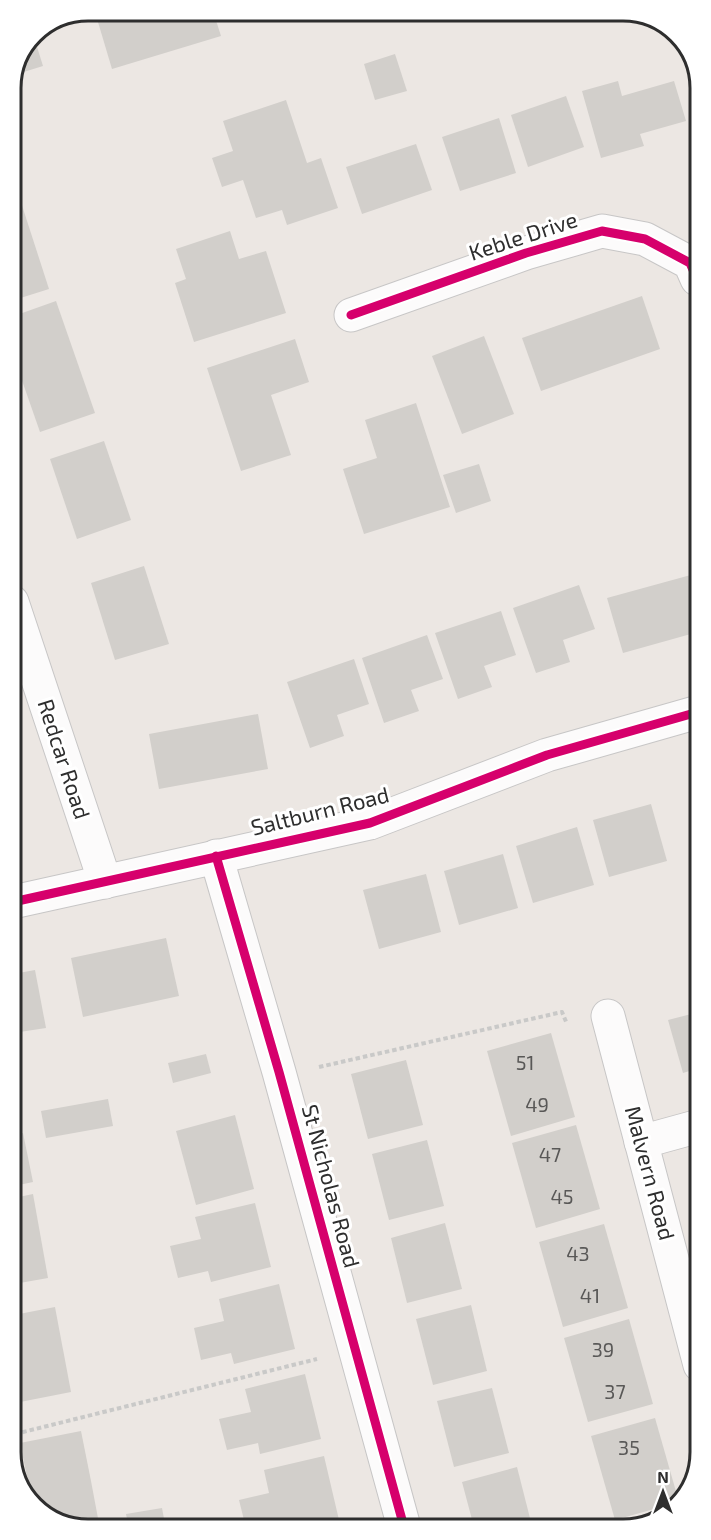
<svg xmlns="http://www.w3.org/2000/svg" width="711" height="1540" viewBox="0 0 711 1540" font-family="'Exo 2',sans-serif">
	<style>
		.building { fill: #d2cfcb }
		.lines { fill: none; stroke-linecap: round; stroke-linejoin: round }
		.minor-casing { stroke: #c7c6c6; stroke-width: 35 }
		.path { stroke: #c9c9c8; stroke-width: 4; stroke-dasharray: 4.5 3; stroke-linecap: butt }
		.minor { stroke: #fcfbfb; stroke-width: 33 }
		.cycleway-casing { stroke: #fff; stroke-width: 13 }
		.cycleway { stroke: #d6006c; stroke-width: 9 }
		.labels { text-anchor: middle; stroke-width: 6; stroke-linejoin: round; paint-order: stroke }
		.number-label { font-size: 20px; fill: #595857 }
		.street-label { font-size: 22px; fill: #2e2e2e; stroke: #fff }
		.rim { fill: none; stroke: #2e2e2e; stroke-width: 3 }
	</style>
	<rect width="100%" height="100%" fill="#ece7e3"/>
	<g class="building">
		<polygon points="99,11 213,11 221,36 112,69 95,12"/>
		<polygon points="33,34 43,66 14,75 29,43"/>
		<polygon points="395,54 407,91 375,100 364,64"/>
		<polygon points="618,81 622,96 674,81 686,121 640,134 644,146 601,158 582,91"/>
		<polygon points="566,96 584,147 528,167 511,115"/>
		<polygon points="286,100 307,163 321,158 338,208 287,225 282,210 256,218 243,180 222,187 212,158 233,151 223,121"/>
		<polygon points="499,118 516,173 460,191 442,137"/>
		<polygon points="416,144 432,190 362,214 346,167"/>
		<polygon points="18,193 49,289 11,301 11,195"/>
		<polygon points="230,231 239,259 266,251 286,313 194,342 175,283 186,279 176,249"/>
		<polygon points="642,296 660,349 541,391 522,338"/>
		<polygon points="56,301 95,413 40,432 11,349 11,317"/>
		<polygon points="484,336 514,414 462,434 432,356"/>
		<polygon points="295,339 309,382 271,395 291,455 241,471 207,368"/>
		<polygon points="416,403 450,507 364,534 343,469 377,458 365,420"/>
		<polygon points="104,441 131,520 77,539 50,459"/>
		<polygon points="479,464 491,501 456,513 443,475"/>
		<polygon points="144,566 169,644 115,660 91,583"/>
		<polygon points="698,573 698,632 623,653 607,598"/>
		<polygon points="579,585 595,629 563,640 570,662 536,673 513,608"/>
		<polygon points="501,611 516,655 484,666 492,687 458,699 435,633"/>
		<polygon points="427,635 443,679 411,690 419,711 384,723 362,658"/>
		<polygon points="354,659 369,704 337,715 344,736 310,748 287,682"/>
		<polygon points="258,714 268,769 159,789 149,734"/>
		<polygon points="698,785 698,818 689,788"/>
		<polygon points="651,804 667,861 609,877 593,820"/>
		<polygon points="577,827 594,885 533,903 516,846"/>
		<polygon points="503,854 518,908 459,925 444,871"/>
		<polygon points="426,874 441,932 379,949 363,890"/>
		<polygon points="166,938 179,996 83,1017 71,958"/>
		<polygon points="35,970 46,1028 13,1033 13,974"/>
		<polygon points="699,1012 699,1068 683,1073 668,1020"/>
		<polygon points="551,1033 575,1117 511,1136 487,1051"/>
		<polygon points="206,1054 211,1073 173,1083 168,1063"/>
		<polygon points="406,1060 423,1125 368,1139 351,1074"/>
		<polygon points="108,1099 113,1126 46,1138 41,1111"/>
		<polygon points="235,1115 254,1189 196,1205 176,1131"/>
		<polygon points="576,1125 600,1209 536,1228 512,1143"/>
		<polygon points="23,1133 33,1182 14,1186 14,1135"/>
		<polygon points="427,1140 444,1206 389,1220 372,1154"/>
		<polygon points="33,1194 48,1278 14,1284 14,1198"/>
		<polygon points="255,1203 271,1267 211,1282 208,1271 178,1278 170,1246 201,1239 195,1217"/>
		<polygon points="445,1223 462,1289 407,1303 391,1238"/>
		<polygon points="604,1224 628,1308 563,1327 539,1242"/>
		<polygon points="279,1284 295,1349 234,1364 231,1353 201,1360 194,1328 224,1321 219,1299"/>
		<polygon points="471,1305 487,1371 433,1385 416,1319"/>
		<polygon points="55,1307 71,1392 15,1403 14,1315"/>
		<polygon points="629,1319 653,1404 588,1422 564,1338"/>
		<polygon points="305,1374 321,1439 260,1454 258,1443 227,1450 219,1419 251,1412 245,1389"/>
		<polygon points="492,1388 509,1453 454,1467 437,1401"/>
		<polygon points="655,1418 679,1502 615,1520 591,1436"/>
		<polygon points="81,1431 91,1481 100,1529 82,1529 41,1514 32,1501 20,1443"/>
		<polygon points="324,1456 339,1520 310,1528 278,1528 277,1525 264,1528 246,1528 239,1500 269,1493 264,1470"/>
		<polygon points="517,1467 532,1526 474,1527 462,1482"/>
		<polygon points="162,1508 166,1529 129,1529 126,1514"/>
	</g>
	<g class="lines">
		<defs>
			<g id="minor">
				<polyline points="351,315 526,253 602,231 645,239 690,263 697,279"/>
				<polyline points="12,602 105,882"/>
				<polyline points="216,856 279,1072 404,1527"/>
				<polyline points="13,902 370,823 547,755 698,712"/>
				<polyline points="608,1016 700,1365"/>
				<polyline points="641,1142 699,1126"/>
			</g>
		</defs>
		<use href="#minor" class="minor-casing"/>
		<g class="path">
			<polyline points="319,1067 562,1012 567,1024"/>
			<polyline points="15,1434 317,1359"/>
		</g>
		<use href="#minor" class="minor"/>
		<defs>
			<g id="cycleway">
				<polyline points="351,315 526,253 602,231 645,239 690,263 697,279"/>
				<polyline points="216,856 279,1072 404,1527"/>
				<polyline points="13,902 370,823 547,755 698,712"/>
			</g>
		</defs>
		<use href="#cycleway" class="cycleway-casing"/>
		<use href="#cycleway" class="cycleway"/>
	</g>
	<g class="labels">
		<g class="number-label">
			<text x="525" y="1070">51</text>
			<text x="537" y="1112">49</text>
			<text x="550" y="1162">47</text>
			<text x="562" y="1204">45</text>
			<text x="578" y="1261">43</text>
			<text x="590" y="1303">41</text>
			<text x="603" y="1357">39</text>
			<text x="615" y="1399">37</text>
			<text x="629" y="1455">35</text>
		</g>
		<g class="street-label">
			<text transform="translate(523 236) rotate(-18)" y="8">Keble Drive</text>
			<text transform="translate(64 759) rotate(72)" y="8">Redcar Road</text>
			<text transform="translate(320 811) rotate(-14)" y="8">Saltburn Road</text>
			<text transform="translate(650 1173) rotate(75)" y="8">Malvern Road</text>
			<text transform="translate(331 1186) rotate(75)" y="8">St Nicholas Road</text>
		</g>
	</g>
	<path d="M0 0H711V1540H0ZM88 21H623A67 67 0 0 1 690 88V1452A67 67 0 0 1 623 1519H88A67 67 0 0 1 21 1452V88A67 67 0 0 1 88 21Z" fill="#fff" fill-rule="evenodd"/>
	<path class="rim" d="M88 21H623A67 67 0 0 1 690 88V1452A67 67 0 0 1 623 1519H88A67 67 0 0 1 21 1452V88A67 67 0 0 1 88 21Z"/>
	<g transform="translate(663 1492)" stroke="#ffffff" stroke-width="4.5" paint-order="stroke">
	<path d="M0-4.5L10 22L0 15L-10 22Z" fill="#2e2e2e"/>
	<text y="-9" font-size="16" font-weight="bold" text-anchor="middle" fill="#2e2e2e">N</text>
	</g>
</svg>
